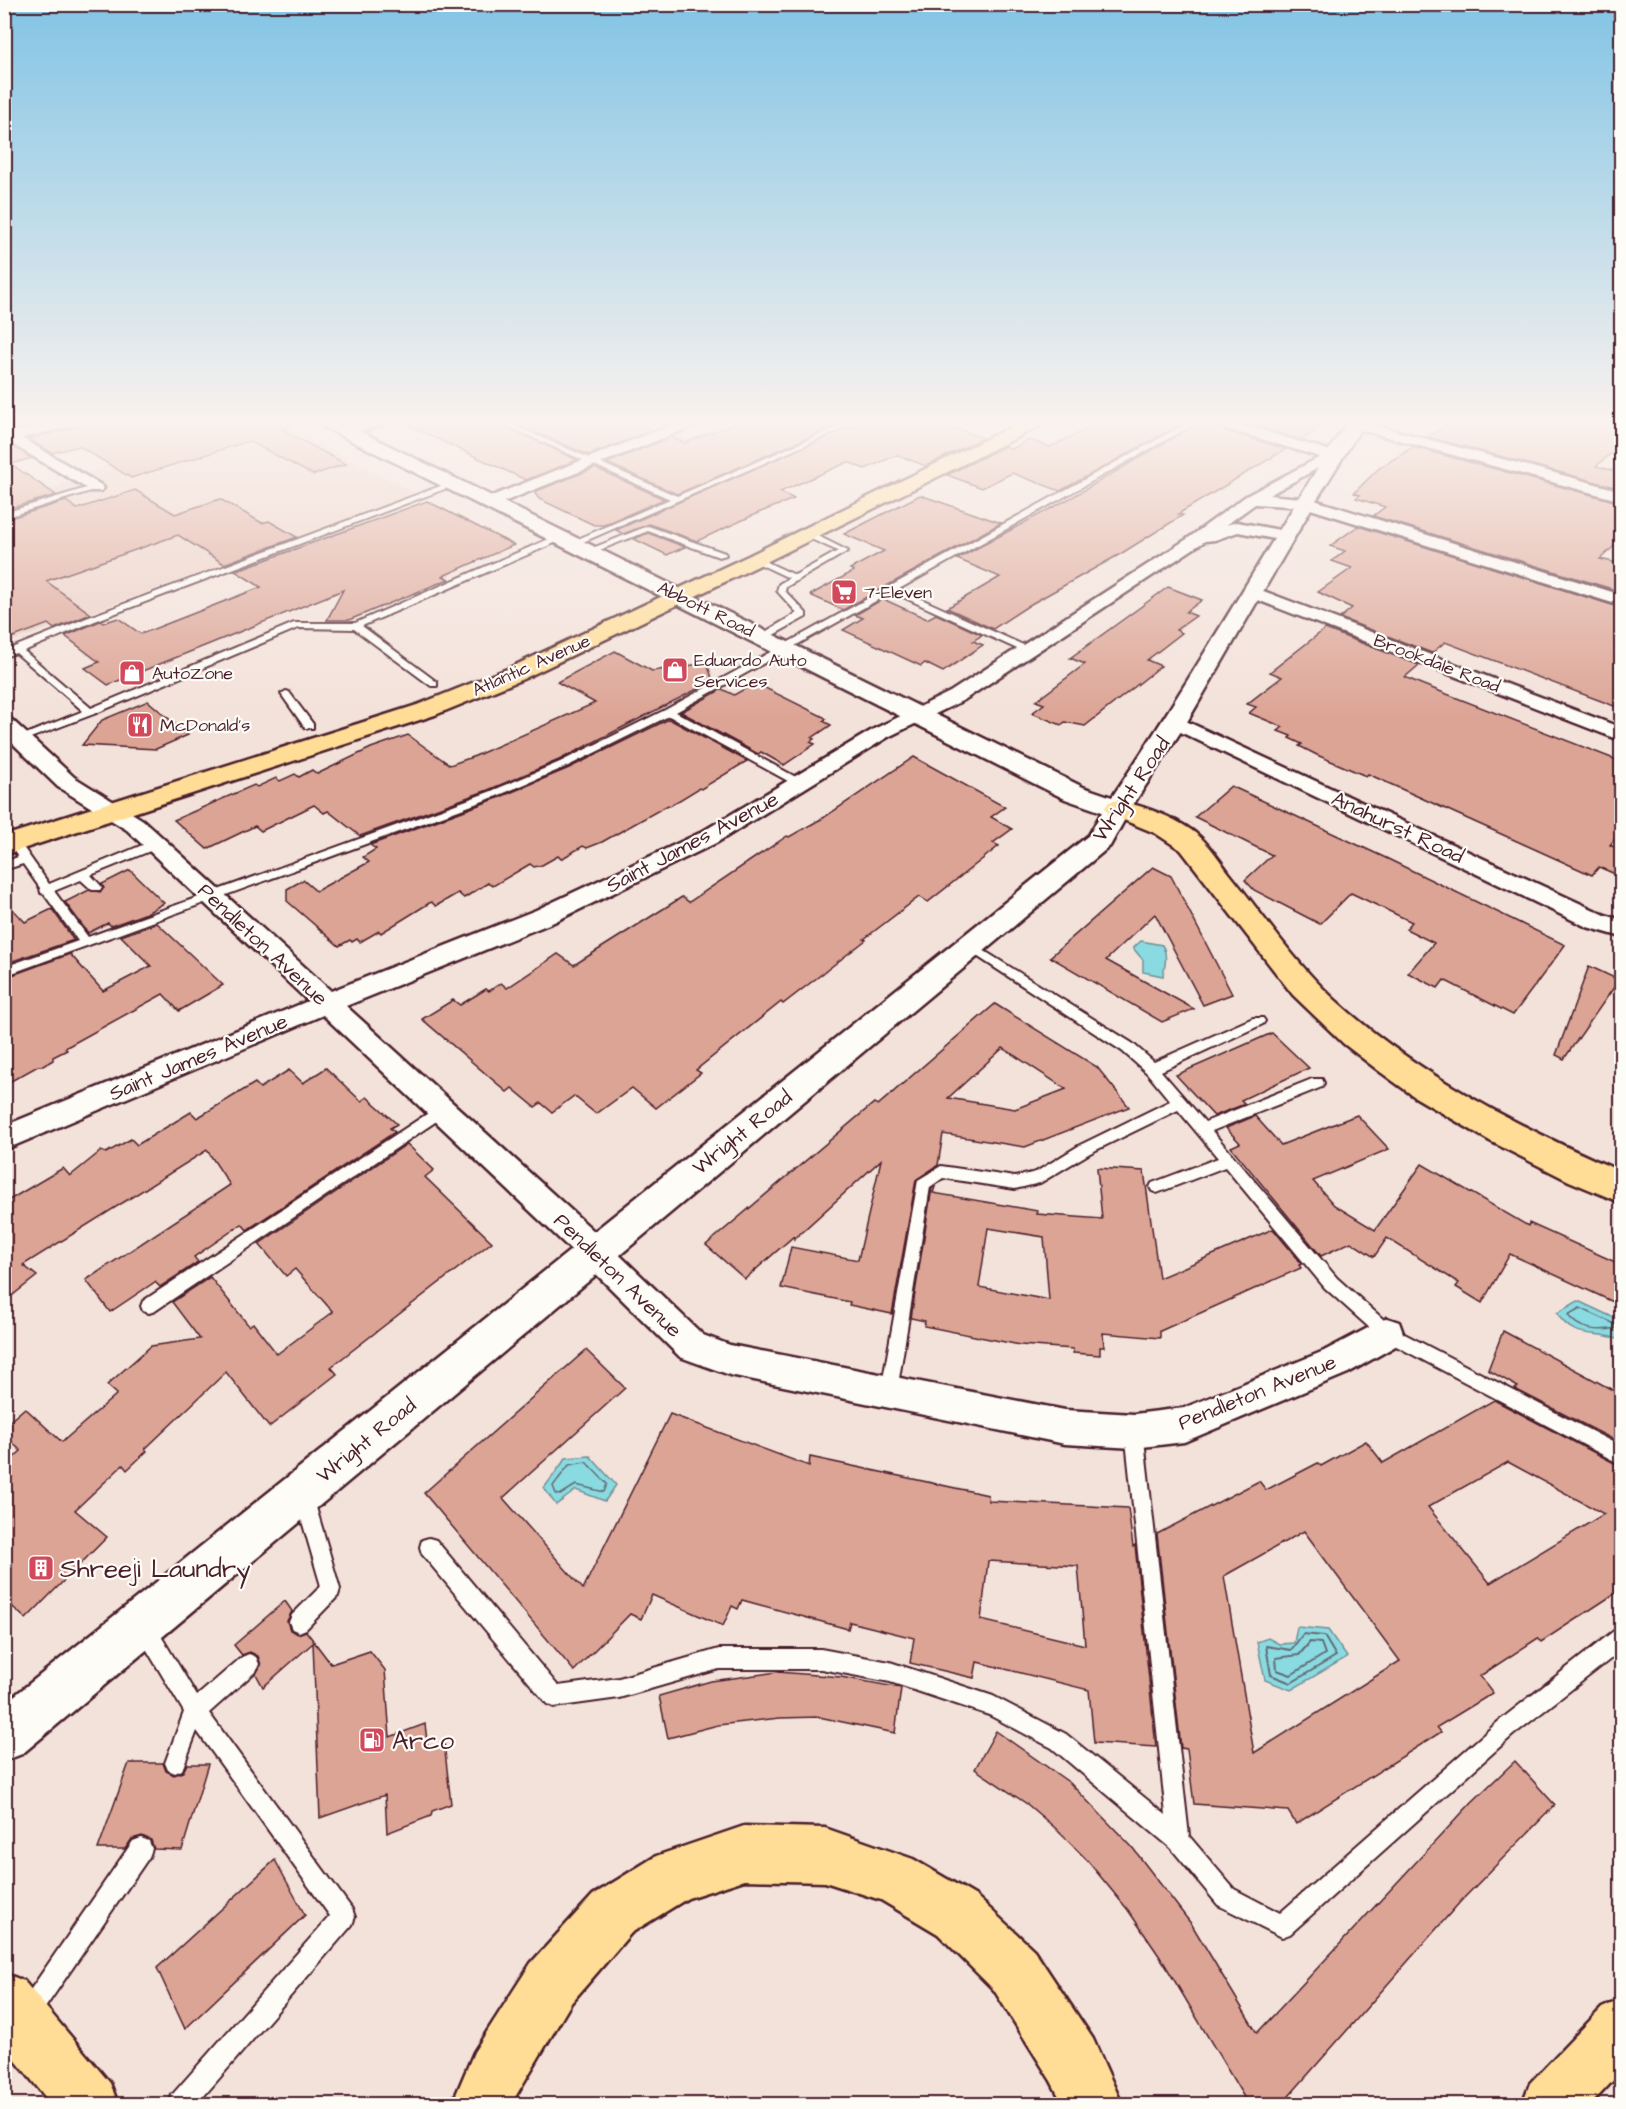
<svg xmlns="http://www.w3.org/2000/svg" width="1626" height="2109" viewBox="0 0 1626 2109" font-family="'Architects Daughter',sans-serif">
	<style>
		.built { fill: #eccfc5 }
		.water { fill: #89dbe1; stroke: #709098; stroke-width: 1.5 }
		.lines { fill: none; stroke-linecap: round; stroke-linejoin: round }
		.shore-far1 { stroke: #636a74; stroke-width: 1.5 }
		.shore { stroke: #636a74; stroke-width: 2 }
		.building { fill: #dca495; stroke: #4a1f2b; stroke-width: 1.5; fill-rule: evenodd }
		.service-casing { stroke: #4a1f2b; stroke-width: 4 }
		.minor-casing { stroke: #4a1f2b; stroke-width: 5 }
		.tertiary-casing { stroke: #4a1f2b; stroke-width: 5 }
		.primary-casing { stroke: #4a1f2b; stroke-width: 5 }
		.motorway-casing { stroke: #4a1f2b; stroke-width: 5 }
		.service { fill: #fdfcf7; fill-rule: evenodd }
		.minor { fill: #fdfcf7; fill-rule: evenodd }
		.tertiary { fill: #fdfcf7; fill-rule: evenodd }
		.primary { fill: #ffdd96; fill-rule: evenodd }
		.motorway { fill: #ffdd96; fill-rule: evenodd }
		.labels { text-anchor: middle; stroke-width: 4.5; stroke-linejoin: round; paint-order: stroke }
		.far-poi-label { font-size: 18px; fill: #4a1f2b; stroke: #fdfcf7; text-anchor: start }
		.far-street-label { font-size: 18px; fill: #4a1f2b; stroke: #fdfcf7 }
		.street-label { font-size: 21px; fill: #4a1f2b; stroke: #fdfcf7 }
		.near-poi-label { font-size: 26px; fill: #4a1f2b; stroke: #fdfcf7; text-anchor: start }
	</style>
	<rect width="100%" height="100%" fill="#f3e2da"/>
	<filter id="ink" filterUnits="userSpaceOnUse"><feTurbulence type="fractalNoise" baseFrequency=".0167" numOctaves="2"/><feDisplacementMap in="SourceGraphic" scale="12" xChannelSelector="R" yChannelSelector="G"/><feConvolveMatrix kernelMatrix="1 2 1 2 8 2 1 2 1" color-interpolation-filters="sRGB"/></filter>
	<g filter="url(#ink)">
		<polygon class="built" points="251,422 277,422 417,494 5,644 5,502 59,486 105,466"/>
		<g class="water">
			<path d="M1141,941L1162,945C1168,955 1165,965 1163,976L1143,972V960L1133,948Z"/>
			<path d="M1578,1301L1621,1321V1341C1598,1328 1575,1343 1557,1313Z"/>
			<polygon points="590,1456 616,1485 605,1501 576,1490 556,1505 544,1488 566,1458"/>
			<polygon points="1297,1627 1328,1630 1347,1657 1291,1690 1265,1680 1257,1642 1268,1638 1279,1644 1294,1643"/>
		</g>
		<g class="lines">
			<g class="shore-far1">
				<path d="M1580,1308L1615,1324L1616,1328C1599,1332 1578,1330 1568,1315Z"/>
				<polygon points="586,1462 607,1484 604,1492 576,1485 560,1495 556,1494 553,1486 569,1465"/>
			</g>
			<g class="shore">
				<polygon points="1303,1634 1324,1636 1336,1656 1291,1683 1271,1675 1266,1646 1291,1650"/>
				<polygon points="1310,1642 1321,1643 1325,1654 1291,1675 1277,1670 1276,1658 1299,1655"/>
			</g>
		</g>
		<g class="building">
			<polygon points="4,422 44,422 4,432"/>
			<polygon points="79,422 290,422 291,427 282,430 346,464 313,475 249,441 131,478 79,446 52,453 28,439 76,427"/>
			<polygon points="401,422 496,422 577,460 526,480"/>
			<polygon points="511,422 634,422 653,430 589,455"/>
			<polygon points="738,422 844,422 677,494 607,463 671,437 685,443"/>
			<polygon points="860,422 936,422 983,438 926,466 897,455 865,469 848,462 780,492 794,499 758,513 697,541 649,524 623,534 616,530"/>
			<polygon points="1102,422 1185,422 1060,491 1012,473 982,488 947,475 1005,446 1012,449 1029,440 1050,447"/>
			<polygon points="1200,422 1210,422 1213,427 1286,449 1178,514 1183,515 1122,553 1031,604 993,629 947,608 1000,577 957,559 1074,496"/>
			<polygon points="1240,422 1329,422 1301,440"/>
			<polygon points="1452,422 1602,422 1622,427 1622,445 1596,466 1622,473 1622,489 1428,437"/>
			<polygon points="7,443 32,458 11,464 56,495 4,510 4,444"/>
			<polygon points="1413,447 1622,503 1622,539 1600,559 1622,564 1622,592 1373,516 1385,507 1356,498 1360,495 1354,493 1379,468"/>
			<polygon points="595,468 664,499 604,525 594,525 539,499 534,492"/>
			<polygon points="135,490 175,514 220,499 262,523 269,521 297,537 224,564 178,535 46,581 91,614 54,629 48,624 14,637 4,629 4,520 66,501 77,509"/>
			<polygon points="920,495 1001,523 843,610 810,595 854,571 850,569 884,551 844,534"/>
			<polygon points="427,501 514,545 443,576 449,579 349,620 327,620 343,590 108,685 85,668 99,662 65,636 100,621 103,623 118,618 141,634 261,587 235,571"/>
			<polygon points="1358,526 1622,608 1622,709 1445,642 1432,653 1340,618 1352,608 1318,592 1352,568 1332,561 1345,551 1330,546"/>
			<polygon points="648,533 685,547 667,555 634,539"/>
			<polygon points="1168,587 1202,600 1186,612 1196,616 1176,630 1182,633 1147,660 1161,666 1085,726 1065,722 1061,725 1032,713 1044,704 1036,701 1085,664 1070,658"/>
			<polygon points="883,599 927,619 936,614 982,635 973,641 983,645 943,672 925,663 921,666 843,630 863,618 855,615"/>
			<polygon points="1325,629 1419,665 1405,677 1421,684 1622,762 1622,830 1610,845 1622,851 1622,877 1599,867 1592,875 1368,774 1366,776 1317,755 1299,746 1302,744 1289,738 1291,736 1278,731 1283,727 1249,713 1256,707 1247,704 1282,677 1270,672"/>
			<polygon points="615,651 652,671 707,663 713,681 559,760 488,790 360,836 328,811 324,813 314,805 261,831 255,826 207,849 174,820 254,785 257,787 276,778 280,781 295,774 299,777 312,770 317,774 371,748 408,735 450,765 475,756 595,703 557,682"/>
			<polygon points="755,683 824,717 826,719 823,721 831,725 812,738 814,739 810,742 815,744 784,765 761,752 758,754 681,712 722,689 734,695"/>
			<polygon points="148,701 188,735 156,749 82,745 102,720"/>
			<polygon points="669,719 747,761 701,789 699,788 670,806 668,805 602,842 587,848 583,846 561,859 558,856 542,865 534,867 530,864 493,886 488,883 464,898 458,893 436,906 431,902 381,933 379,931 360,942 357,939 352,942 350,940 339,946 287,901 287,889 303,880 316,891 369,862 363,857 376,849 370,845 498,798 569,768"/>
			<polygon points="914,757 1005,807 991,817 1012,829 993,843 999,846 928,902 919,897 864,939 866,940 783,1004 781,1002 696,1070 701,1073 656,1108 632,1088 596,1114 574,1096 552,1112 541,1103 535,1107 512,1088 507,1092 422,1019 453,1000 460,1005 486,989 489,991 501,983 507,988 558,954 574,965 682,897 689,902 787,836 789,837 823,818"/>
			<polygon points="1231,786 1388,859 1565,945 1513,1015 1444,980 1438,988 1408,973 1434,943 1406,929 1412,922 1351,893 1320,924 1254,890 1245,880 1272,855 1195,817"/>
			<polygon points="1153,867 1171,876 1232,994 1203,1005 1155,914 1106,960 1194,1009 1162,1022 1050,957"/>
			<polygon points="130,870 164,903 147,913 111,926 108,923 88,933 65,902 89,890 100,892 104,888 102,884"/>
			<polygon points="4,900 25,922 52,909 74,940 4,964"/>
			<polygon points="157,923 223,985 179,1011 163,994 65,1048 67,1050 53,1057 53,1060 43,1066 38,1066 4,1085 4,978 70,954 103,991 151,966 121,936"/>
			<polygon points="1589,966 1619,980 1564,1059 1556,1055"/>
			<path d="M995,1004L1097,1067L1129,1107L1025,1147L943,1134L938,1165L916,1180L892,1314L849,1305L850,1302L781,1288L791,1247L858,1260L881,1160L794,1239V1236L745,1279L706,1245L874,1103L878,1105ZM1003,1048L1066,1089L1015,1109L948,1098Z"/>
			<polygon points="1272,1033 1309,1068 1241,1100 1245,1104 1214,1116 1176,1075"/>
			<polygon points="326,1068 361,1101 367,1097 397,1124 390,1128 395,1132 247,1230 242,1224 194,1257 198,1262 160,1287 155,1282 110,1312 86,1280 230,1185 207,1150 23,1265 37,1276 4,1302 4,1203 63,1168 70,1176 101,1151 106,1153 131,1139 137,1145 191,1112 197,1118 255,1083 260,1088 289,1070 303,1083"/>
			<polygon points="1357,1115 1389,1149 1313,1181 1334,1205 1375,1230 1422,1164 1528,1226 1529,1223 1622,1265 1622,1306 1510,1254 1482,1303 1456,1287 1459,1283 1387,1238 1374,1257 1351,1242 1321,1256 1231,1147 1240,1143 1226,1128 1255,1116 1281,1145"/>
			<polygon points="407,1144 434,1170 425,1177 492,1242 331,1367 337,1374 269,1427 226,1372 145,1449 147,1451 127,1470 123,1465 75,1510 107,1537 26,1619 4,1599 4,1466 21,1451 4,1435 4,1426 25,1408 62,1442 117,1394 107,1385 151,1346 200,1339 172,1302 210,1277 249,1326 253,1323 277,1354 333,1312 295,1269 286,1276 259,1244"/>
			<path d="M1097,1168L1144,1171L1159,1278L1273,1229L1302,1264L1299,1265L1301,1268L1160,1331V1338L1103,1333L1104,1347H1100V1355L1073,1353V1349L1020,1345L924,1326L925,1321L911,1318L932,1188L935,1187L933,1193L1038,1211L1037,1214L1102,1219ZM988,1228L1044,1237L1049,1300L979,1287Z"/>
			<polygon points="1503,1331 1622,1395 1622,1444 1515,1389 1518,1387 1488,1370"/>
			<path d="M586,1350L625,1388L503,1498L583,1589L670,1414L809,1466L810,1457L988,1495L989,1501L1128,1508L1133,1547L1135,1545L1156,1747L1094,1743L1089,1690L977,1662L974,1678L910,1663L914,1638L850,1622L848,1629L742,1600L738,1609L732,1606L723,1626L652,1595L641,1619L630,1614L574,1671L424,1493ZM988,1561L1078,1566L1085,1645L981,1620Z"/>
			<path d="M1494,1400L1622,1467V1589L1541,1642L1538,1638L1480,1676L1493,1693L1437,1727L1441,1732L1296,1824L1288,1811L1194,1804L1187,1749L1181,1748L1157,1534L1259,1481L1266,1490L1318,1463L1321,1466L1366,1441L1383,1463ZM1508,1462L1604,1514L1490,1583L1428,1507ZM1304,1531L1400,1661L1254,1753L1224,1576Z"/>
			<polygon points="285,1601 292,1611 287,1621 290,1630 298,1634 306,1631 331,1664 370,1651 385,1670 390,1737 425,1724 428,1749 444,1743 451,1804 432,1811 431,1816 387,1833 385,1795 320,1818 313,1643 263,1687 256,1674 261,1665 258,1656 250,1652 242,1655 234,1645"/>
			<polygon points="778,1672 841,1677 901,1688 895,1733 819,1717 780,1718 718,1725 668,1738 659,1696 711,1681"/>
			<polygon points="996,1731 1070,1783 1132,1847 1192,1925 1257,2033 1472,1802 1515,1761 1555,1805 1461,1901 1282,2104 1248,2104 1164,1963 1128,1910 1086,1859 1054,1827 1027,1804 975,1769"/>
			<polygon points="129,1763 163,1763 166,1771 174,1775 183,1772 187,1764 208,1764 182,1850 154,1849 151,1840 142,1836 132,1839 125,1849 98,1849"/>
			<polygon points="275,1860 305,1915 185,2029 157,1968"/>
		</g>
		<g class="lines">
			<defs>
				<g id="service">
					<polygon points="498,422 506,422 677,496 849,422 858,422 574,546 571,546 571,542 670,499"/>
					<polygon points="1189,422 1198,422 899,589 1032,649 1032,653 1026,653 892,592 676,712 805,782 805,786 797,786 669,716 568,766 497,796 4,976 4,967 78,941 44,894 41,893 40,888 23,864 4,870 4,862 18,857 8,843 10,840 18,840 49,884 152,841 160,841 160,847 91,875 102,887 100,890 92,890 81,880 54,891 88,937 489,792 560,762 665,710"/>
					<polygon points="451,482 458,484 95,621 24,651 91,708 294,623 355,623 558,535 564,535 564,539 362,626 437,682 437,686 431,686 354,629 298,628 94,714 25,740 17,740 16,738 83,711 16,653 4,657 4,651 89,617"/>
					<polygon points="93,486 100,488 4,518 4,513"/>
					<polygon points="648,526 725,553 726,555 719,557 648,531 592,553 585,551"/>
					<polygon points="804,532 810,532 848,551 786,587 785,591 806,613 806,617 766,639 760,639 760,635 797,613 777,591 779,584 789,578 751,560 758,558 795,575 838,551 804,536"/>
					<polygon points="286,691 289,692 313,724 313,728 305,728 281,694"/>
					<polygon points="970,942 1132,1043 1154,1062 1253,1018 1263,1018 1265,1021 1263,1024 1161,1071 1205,1122 1312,1079 1322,1079 1324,1083 1322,1087 1212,1131 1337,1278 1393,1328 1622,1447 1622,1465 1381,1338 1325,1288 1225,1167 1157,1193 1152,1191 1150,1187 1152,1183 1218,1158 1178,1110 1090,1153 1040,1183 1015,1189 943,1178 930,1187 897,1391 895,1397 889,1399 883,1397 881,1391 918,1180 941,1166 1015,1177 1036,1172 1080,1145 1170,1101 1147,1073 1122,1051 966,949 964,946"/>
					<polygon points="442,1104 447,1106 449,1110 447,1114 155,1311 149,1313 143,1311 141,1306 143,1301"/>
					<polygon points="1134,1423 1140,1425 1143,1431 1189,1836 1234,1889 1280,1913 1499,1721 1615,1630 1622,1627 1622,1650 1513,1735 1290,1934 1282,1937 1218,1905 1171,1848 1052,1748 989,1715 890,1682 821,1669 719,1669 619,1698 554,1707 547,1704 422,1554 420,1547 422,1540 429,1538 436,1540 558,1686 619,1678 719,1649 821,1649 890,1662 993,1696 1066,1734 1166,1815 1125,1431 1128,1425"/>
					<polygon points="304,1488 310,1491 313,1497 340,1589 338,1596 306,1629 299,1632 292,1629 289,1622 292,1615 321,1586 295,1497 298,1491"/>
					<polygon points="145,1618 152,1621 197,1696 242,1657 249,1654 256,1657 259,1664 256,1671 209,1713 352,1909 355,1917 352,1925 197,2104 169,2104 172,2095 330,1916 197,1731 182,1770 175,1773 168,1770 165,1763 184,1712 138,1635 135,1628 138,1621"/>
					<polygon points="141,1838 149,1841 152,1849 149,1857 36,2021 28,2025 20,2021 16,2013 20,2005 133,1841"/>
				</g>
				<g id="minor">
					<polygon points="53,422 77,422 75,425 22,438 101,485 104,488 101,491 91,491 7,441 4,442 4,434"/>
					<polygon points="362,422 383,422 381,425 348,435 341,431 343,428"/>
					<polygon points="679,422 698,422 696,425 496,505 490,507 482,502 484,499"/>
					<polygon points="1212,422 1233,422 1338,453 1340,456 1269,495 1311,499 1622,595 1622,606 1304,507 1255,504 1226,525 1237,522 1285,531 1291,533 1293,536 1291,539 1285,541 1238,532 1215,540 1205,541 964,700 888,737 716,843 554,922 346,1006 606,1242 703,1335 730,1345 1065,1410 1134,1414 1184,1408 1324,1351 1387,1318 1399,1322 1403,1333 1399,1344 1348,1373 1184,1442 1134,1448 1065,1444 730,1375 680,1357 584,1262 323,1015 4,1150 4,1126 308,1001 127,830 58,787 4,735 4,717 11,719 74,777 143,820 331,991 536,910 700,833 874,729 950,692 1187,539 1246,496 1320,457 1214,425"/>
					<polygon points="1349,422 1363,422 1622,491 1622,501 1350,427"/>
					<polygon points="1253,587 1622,728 1622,741 1247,596 1244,592 1247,588"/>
					<polygon points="1175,716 1605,915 1622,920 1622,937 1587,927 1168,726 1165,722 1168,718"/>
				</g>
				<path id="tertiary" d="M320,422H341L1083,787L1112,797C1195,675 1267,546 1347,422H1365L1315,502L1187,722L1131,808L1110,846L22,1754L4,1761V1704L1089,835L1102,812L1065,799L322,426Z"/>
				<g id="primary">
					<polygon points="1021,422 1043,422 1040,426 762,564 523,679 435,715 4,855 4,836 417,705 507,669 748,556"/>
					<polygon points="4,1973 24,1981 110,2083 118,2104 51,2104 4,2046"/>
				</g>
				<g id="motorway">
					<path d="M1118,800C1145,807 1179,818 1200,837C1211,847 1220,861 1229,873C1263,915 1294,962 1334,999C1417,1075 1519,1127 1622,1172V1203L1569,1181L1490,1141L1415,1097L1379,1071L1344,1044L1293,995L1181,850L1155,833L1109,814L1105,808L1109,802Z"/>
					<polygon points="744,1826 825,1828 913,1859 976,1896 1034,1950 1093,2039 1122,2104 1063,2104 1051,2081 994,1990 938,1934 881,1900 825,1882 744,1880 688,1898 631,1933 571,2003 511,2104 452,2104 474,2052 531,1963 593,1895 656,1856"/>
					<polygon points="1622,1999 1622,2071 1591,2104 1522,2104 1530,2083 1602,2008"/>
				</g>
			</defs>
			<use href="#service" class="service-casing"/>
			<use href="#minor" class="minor-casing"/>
			<use href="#tertiary" class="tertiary-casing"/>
			<use href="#primary" class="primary-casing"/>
			<use href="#motorway" class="motorway-casing"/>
			<use href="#service" class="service"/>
			<use href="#minor" class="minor"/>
			<use href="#tertiary" class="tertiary"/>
			<use href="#primary" class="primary"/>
			<use href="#motorway" class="motorway"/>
		</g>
	</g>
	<linearGradient id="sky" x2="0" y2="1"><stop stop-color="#82c4e5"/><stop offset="0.59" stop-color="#faf2ee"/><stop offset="1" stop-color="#faf2ee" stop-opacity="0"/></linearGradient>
	<rect width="1626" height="717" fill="url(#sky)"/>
	<defs>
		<symbol id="supermarket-square" viewBox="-11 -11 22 22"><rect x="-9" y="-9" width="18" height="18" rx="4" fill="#d1495b" stroke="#fdfcf7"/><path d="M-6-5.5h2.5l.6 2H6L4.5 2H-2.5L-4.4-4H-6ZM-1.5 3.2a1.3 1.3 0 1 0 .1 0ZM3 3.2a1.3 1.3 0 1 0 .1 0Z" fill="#fff"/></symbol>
		<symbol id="shop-square" viewBox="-11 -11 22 22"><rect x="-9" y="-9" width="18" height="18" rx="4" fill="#d1495b" stroke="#fdfcf7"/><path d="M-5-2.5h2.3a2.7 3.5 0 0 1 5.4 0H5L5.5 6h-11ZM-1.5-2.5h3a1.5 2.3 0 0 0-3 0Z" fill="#fff"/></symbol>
		<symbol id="restaurant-square" viewBox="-11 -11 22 22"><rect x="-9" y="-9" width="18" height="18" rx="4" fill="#d1495b" stroke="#fdfcf7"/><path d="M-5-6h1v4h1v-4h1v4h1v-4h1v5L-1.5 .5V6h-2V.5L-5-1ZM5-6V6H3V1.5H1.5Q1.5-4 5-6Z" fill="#fff"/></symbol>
		<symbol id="building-square" viewBox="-11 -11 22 22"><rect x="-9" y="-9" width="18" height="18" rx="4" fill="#d1495b" stroke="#fdfcf7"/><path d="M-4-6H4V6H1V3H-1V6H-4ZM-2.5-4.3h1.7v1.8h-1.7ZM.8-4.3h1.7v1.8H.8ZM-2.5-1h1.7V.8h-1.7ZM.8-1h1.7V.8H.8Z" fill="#fff"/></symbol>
		<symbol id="fuel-square" viewBox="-11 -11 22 22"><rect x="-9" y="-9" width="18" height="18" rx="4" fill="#d1495b" stroke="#fdfcf7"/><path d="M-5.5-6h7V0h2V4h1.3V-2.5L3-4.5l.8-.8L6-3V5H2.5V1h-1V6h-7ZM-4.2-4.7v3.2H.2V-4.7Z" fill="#fff"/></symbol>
	</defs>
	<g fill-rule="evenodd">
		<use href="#supermarket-square" x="829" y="577" width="30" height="30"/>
		<use href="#shop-square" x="660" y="655" width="30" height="30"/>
		<use href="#shop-square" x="117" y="658" width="30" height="30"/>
		<use href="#restaurant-square" x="125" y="710" width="30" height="30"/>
		<use href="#building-square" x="26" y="1553" width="30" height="30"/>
		<use href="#fuel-square" x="357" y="1725" width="30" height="30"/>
	</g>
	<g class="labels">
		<g class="far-poi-label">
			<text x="864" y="598">7-Eleven</text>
			<text x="694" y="666">Eduardo Auto<tspan x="694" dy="21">Services</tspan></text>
			<text x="152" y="679">AutoZone</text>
			<text x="160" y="731">McDonald's</text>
		</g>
		<g class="far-street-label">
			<text transform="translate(706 609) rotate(26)" y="6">Abbott Road</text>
			<text transform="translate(1437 663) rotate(21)" y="6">Brookdale Road</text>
			<text transform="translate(531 665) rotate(-24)" y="6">Atlantic Avenue</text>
		</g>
		<g class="street-label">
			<text transform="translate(1131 789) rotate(-56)" y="7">Wright Road</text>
			<text transform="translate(1398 827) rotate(25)" y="7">Anahurst Road</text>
			<text transform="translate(692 842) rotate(-28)" y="7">Saint James Avenue</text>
			<text transform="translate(263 944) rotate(43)" y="7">Pendleton Avenue</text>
			<text transform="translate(198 1057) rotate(-23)" y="7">Saint James Avenue</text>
			<text transform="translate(742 1132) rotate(-39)" y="7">Wright Road</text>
			<text transform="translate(618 1275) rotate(44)" y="7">Pendleton Avenue</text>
			<text transform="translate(1257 1392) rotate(-22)" y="7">Pendleton Avenue</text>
			<text transform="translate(366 1440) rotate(-39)" y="7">Wright Road</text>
		</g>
		<g class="near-poi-label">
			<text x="60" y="1577">Shreeji Laundry</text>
			<text x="392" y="1749">Arco</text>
		</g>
	</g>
	<rect width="1626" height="2109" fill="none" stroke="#fdfcf7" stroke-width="24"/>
	<rect x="12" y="12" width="1602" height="2085" fill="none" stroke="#4a1f2b" stroke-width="2" filter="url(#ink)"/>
</svg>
